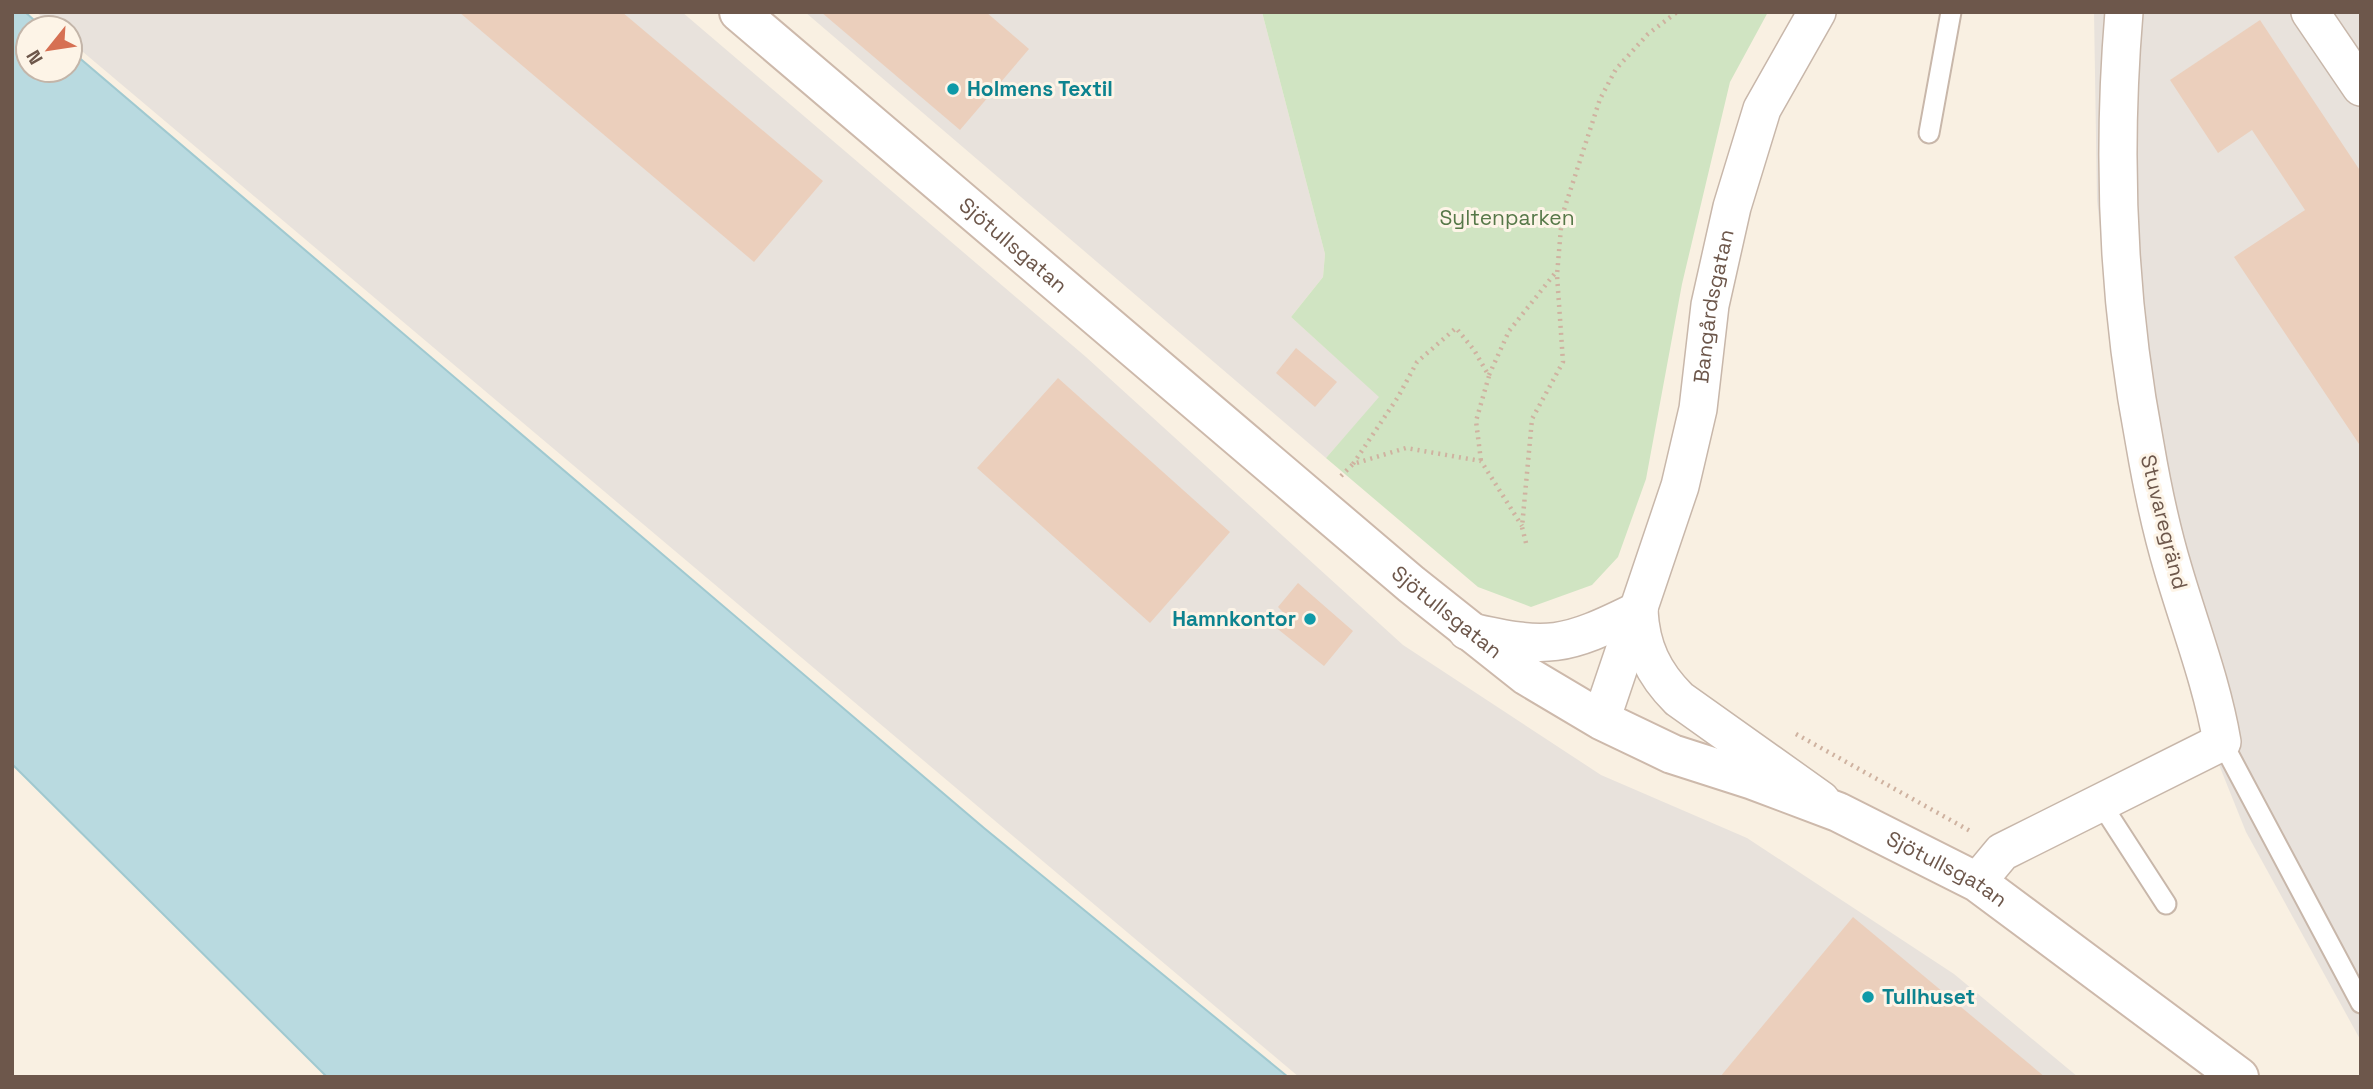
<svg xmlns="http://www.w3.org/2000/svg" width="2373" height="1089" viewBox="0 0 2373 1089" font-family="'Space Grotesk',sans-serif">
	<style>
		.industrial { fill: #e8e2dc }
		.green { fill: #d0e4c2 }
		.water { fill: #b9dae0; stroke: #a0c9d0; stroke-width: 2 }
		.building { fill: #ebcfbc }
		.lines { fill: none; stroke-linecap: round; stroke-linejoin: round }
		.service-casing { stroke: #c8b7aa; stroke-width: 23 }
		.minor-casing { stroke: #c8b7aa; stroke-width: 40 }
		.secondary-casing { stroke: #cdb9ab; stroke-width: 42 }
		.path { stroke: #cfb2a0; stroke-width: 4.5; stroke-dasharray: 2 5; stroke-linecap: butt }
		.service { stroke: #fff; stroke-width: 19 }
		.minor { stroke: #fff; stroke-width: 37 }
		.secondary { stroke: #fff; stroke-width: 38 }
		.culture-dot { fill: #0f9aa8; stroke: #fdf4e7; stroke-width: 2.5 }
		.labels { text-anchor: middle; stroke-width: 6; stroke-linejoin: round; paint-order: stroke }
		.culture-label { font-size: 21px; font-weight: bold; fill: #0d838f; stroke: #fdf4e7; text-anchor: start }
		.park-label { font-size: 21px; fill: #567848; stroke: #fdf4e7 }
		.street-label { font-size: 21px; fill: #6d574b; stroke: #fdf4e7 }
	</style>
	<rect width="100%" height="100%" fill="#f9f0e2"/>
	<g class="industrial">
		<polygon points="36,12 682,12 1086,357 1403,645 1601,775 1747,838 1954,974 2078,1077 1299,1077 70,41 70,28 55,28"/>
		<polygon points="805,12 1262,12 1325,254 1323,277 1291,317 1380,397 1326,458"/>
		<polygon points="2094,12 2361,12 2361,1041 2246,832 2191,695 2153,548 2119,413 2097,200"/>
	</g>
	<polygon class="green" points="1262,12 1768,12 1730,82 1682,284 1646,479 1618,557 1592,585 1531,607 1478,587 1326,458 1379,397 1291,317 1323,277 1325,254"/>
	<polygon class="water" points="12,12 25,12 43,28 28,28 28,70 70,70 70,50 984,828 1288,1077 327,1077 12,764"/>
	<g class="building">
		<polygon points="459,12 622,12 823,181 754,262"/>
		<polygon points="821,12 986,12 1029,49 960,130"/>
		<polygon points="2260,20 2361,172 2361,447 2234,257 2305,210 2252,130 2218,153 2170,80"/>
		<polygon points="1296,348 1337,382 1315,407 1276,373"/>
		<polygon points="1058,378 1230,532 1150,623 977,468"/>
		<polygon points="1298,583 1353,631 1324,666 1274,626 1284,613 1278,607"/>
		<polygon points="1853,917 2045,1077 1720,1077"/>
	</g>
	<g class="lines">
		<defs>
			<g id="service">
				<polyline points="1929,133 1951,12"/>
				<polyline points="2222,742 2361,1003"/>
				<polyline points="2100,802 2166,904"/>
			</g>
			<g id="minor">
				<polyline points="2310,12 2361,87"/>
				<path d="M1639,611C1641,647 1653,673 1679,699L1821,800"/>
				<path d="M1467,631C1549,650 1564,647 1639,610"/>
				<path id="s1" d="M1601,720L1680,486L1698,409L1710,305L1732,207L1762,109L1817,12"/>
				<path d="M1977,882L2002,852L2222,742C2212,683 2190,627 2173,569C2161,529 2152,486 2145,445C2118,304 2112,155 2124,12"/>
			</g>
			<g id="secondary">
				<path id="s2" d="M739,12L1411,584L1527,676L1601,720L1672,754L1753,780L1838,812L1977,882L2239,1077"/>
			</g>
		</defs>
		<use href="#service" class="service-casing"/>
		<use href="#minor" class="minor-casing"/>
		<use href="#secondary" class="secondary-casing"/>
		<g class="path">
			<polyline points="1489,375 1509,331 1556,272"/>
			<polyline points="1353,464 1398,397 1417,362 1456,328 1474,350 1489,376 1476,421 1481,461"/>
			<polyline points="1341,476 1353,464 1406,448 1481,461 1522,526"/>
			<polyline points="1526,543 1522,527 1532,419 1563,362 1557,275 1562,216 1600,99 1616,69 1648,34 1677,12"/>
			<polyline points="1796,734 1972,832"/>
		</g>
		<use href="#service" class="service"/>
		<use href="#minor" class="minor"/>
		<use href="#secondary" class="secondary"/>
	</g>
	<g class="culture-dot">
		<circle cx="953" cy="89" r="7"/>
		<circle cx="1310" cy="619" r="7"/>
		<circle cx="1868" cy="997" r="7"/>
	</g>
	<g class="labels">
		<g class="culture-label">
			<text x="967" y="96">Holmens Textil</text>
			<text x="1296" y="626" text-anchor="end">Hamnkontor</text>
			<text x="1882" y="1004">Tullhuset</text>
		</g>
		<g class="park-label">
			<text x="1507" y="225">Syltenparken</text>
		</g>
		<g class="street-label">
			<text dy="7" stroke="none"><textPath href="#s2" startOffset="360">Sjötullsgatan</textPath></text>
			<text dy="7" stroke="none"><textPath href="#s1" startOffset="430">Bangårdsgatan</textPath></text>
			<text transform="translate(2164 522) rotate(76)" y="7">Stuvaregränd</text>
			<text dy="7" stroke="none"><textPath href="#s2" startOffset="928">Sjötullsgatan</textPath></text>
			<text dy="7" stroke="none"><textPath href="#s2" startOffset="1494">Sjötullsgatan</textPath></text>
		</g>
	</g>
	<rect width="2373" height="1089" fill="none" stroke="#6d574b" stroke-width="28"/>
	<g transform="translate(49 49) rotate(240)"><circle r="33" fill="#fdf4e7" stroke="#c3b5a9" stroke-width="2"/>
	<path d="M0-5L12 26L0 18L-12 26Z" fill="#d67053"/>
	<text y="-10" font-size="19" font-weight="bold" text-anchor="middle" fill="#6d574b">N</text>
	</g>
</svg>
